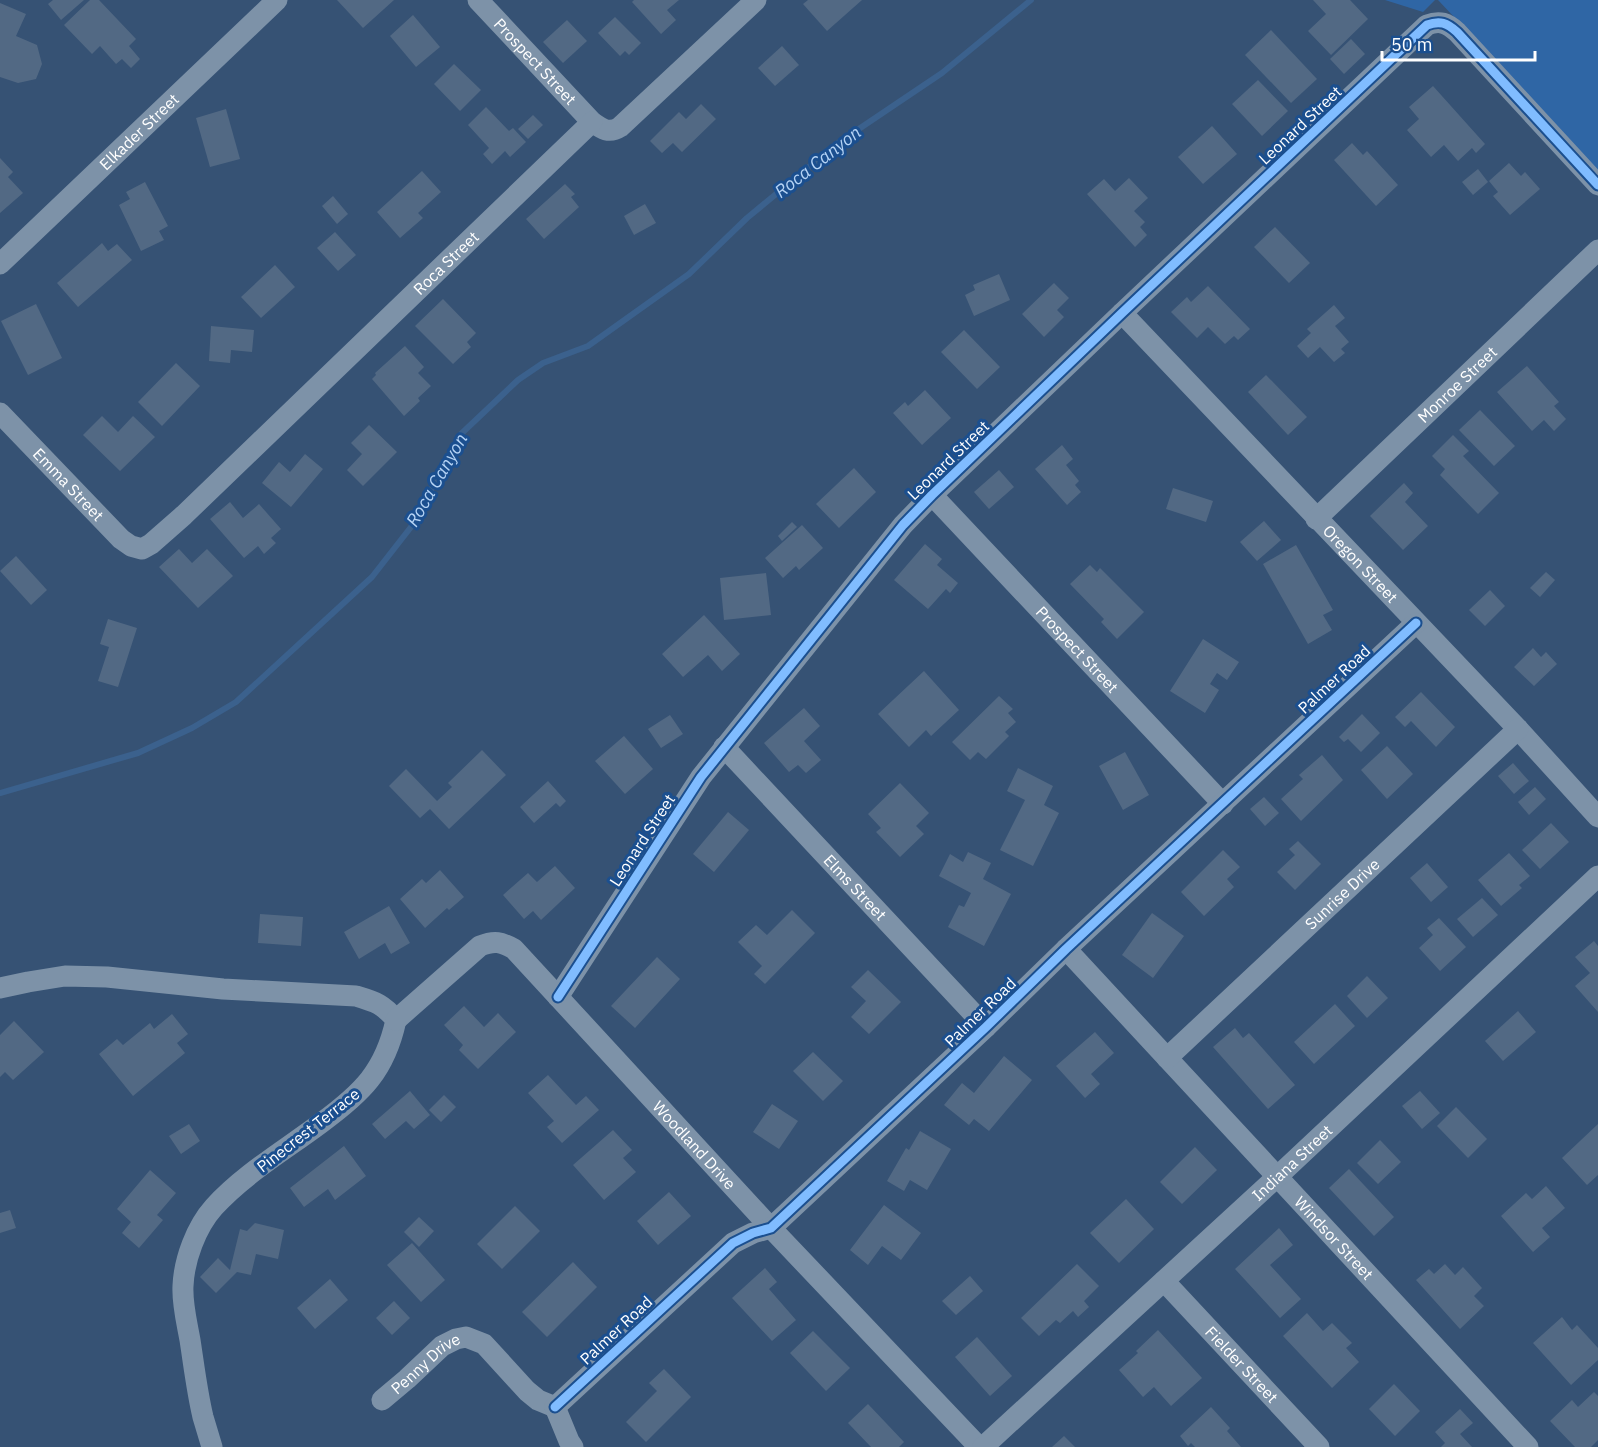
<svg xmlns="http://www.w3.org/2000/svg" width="1598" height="1447" viewBox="0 0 1598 1447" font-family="'IBM Plex Sans',sans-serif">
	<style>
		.green { fill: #2f66a5 }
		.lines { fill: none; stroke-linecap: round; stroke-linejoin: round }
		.stream { stroke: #3b618d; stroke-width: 6 }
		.building { fill: #526984 }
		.minor { stroke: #7d92a8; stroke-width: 21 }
		.cycleway-casing { stroke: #1b4f8f; stroke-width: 13 }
		.cycleway { stroke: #80bcff; stroke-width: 9 }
		.labels { text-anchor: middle; stroke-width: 6; stroke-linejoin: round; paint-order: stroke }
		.street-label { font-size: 16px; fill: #fff; stroke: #1b4f8f }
		.water-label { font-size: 18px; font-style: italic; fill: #b5d3f5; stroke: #1b4f8f }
	</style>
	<rect width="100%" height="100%" fill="#365274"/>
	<g class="green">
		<polygon points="1385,0 1435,0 1423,12"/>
		<polygon points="1438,0 1598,0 1598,172 1454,17"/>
	</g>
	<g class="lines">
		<polyline class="stream" points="0,793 138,753 192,728 236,702 372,577 411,527 462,433 518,380 543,363 588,346 689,274 747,218 838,143 942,73 1031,0"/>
	</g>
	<g class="building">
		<polygon points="53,0 84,0 61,20 48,4"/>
		<polygon points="90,0 99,0 136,39 129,46 140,59 131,68 122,59 116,64 100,46 92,54 64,25"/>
		<polygon points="337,0 394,0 363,28"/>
		<polygon points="634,0 679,0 667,10 676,20 661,34 632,2"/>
		<polygon points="808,0 862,0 827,31 803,4"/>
		<polygon points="1313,0 1350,0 1368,19 1331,55 1308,31 1326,14"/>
		<polygon points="0,3 26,14 16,36 37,45 42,64 36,79 18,83 0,77"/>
		<polygon points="413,15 440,47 416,67 390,36"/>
		<polygon points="615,17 641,43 629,55 625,51 620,56 598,33"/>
		<polygon points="567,20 587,41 563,63 543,42"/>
		<polygon points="1271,30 1317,79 1291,103 1245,55"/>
		<polygon points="1351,39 1365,54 1344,74 1330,59"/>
		<polygon points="782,46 799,65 775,86 758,68"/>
		<polygon points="454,64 481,90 460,111 434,84"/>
		<polygon points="1258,80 1288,111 1262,136 1232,104"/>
		<polygon points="1433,86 1485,144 1476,153 1472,148 1458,161 1444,145 1431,157 1407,130 1419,119 1409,107"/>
		<polygon points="701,104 716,119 682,152 673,143 662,153 650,141 679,112 686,119"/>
		<polygon points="486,107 509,131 513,128 526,142 510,157 505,151 492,164 483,154 489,148 468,125"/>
		<polygon points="226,109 240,159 210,167 196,118"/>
		<polygon points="533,115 543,125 528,139 518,129"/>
		<polygon points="1212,126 1237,154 1203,184 1178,157"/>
		<polygon points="1352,143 1363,155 1367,151 1398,185 1376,206 1334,160"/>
		<polygon points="0,158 13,172 8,177 23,193 0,213"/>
		<polygon points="1509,163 1521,176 1525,172 1540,189 1510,215 1493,196 1498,192 1489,181"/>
		<polygon points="1478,169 1488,182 1473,195 1462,182"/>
		<polygon points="422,171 441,192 418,213 423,218 400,238 377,212"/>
		<polygon points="1129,178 1148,198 1134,211 1145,222 1140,227 1147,235 1135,247 1087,194 1104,179 1115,191"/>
		<polygon points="145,182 168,226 159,231 164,240 141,251 119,205 130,199 126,192"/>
		<polygon points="565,184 575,194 571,197 579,207 544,239 526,219"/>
		<polygon points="333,196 348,214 337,224 322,206"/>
		<polygon points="645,204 656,223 634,235 624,216"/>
		<polygon points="1275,227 1310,263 1289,283 1254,247"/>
		<polygon points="335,232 356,255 338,271 317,248"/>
		<polygon points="102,243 108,251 117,244 132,260 78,307 57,283"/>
		<polygon points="275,265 295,287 261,318 241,297"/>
		<polygon points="999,274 1010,300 974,316 965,295 975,290 973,285"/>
		<polygon points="1054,283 1069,298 1057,310 1064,317 1044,337 1022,314"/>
		<polygon points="1208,286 1250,329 1238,340 1234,336 1225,344 1208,327 1197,338 1171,312 1187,297 1191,302"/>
		<polygon points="443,299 476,333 467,342 471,347 453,364 415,326"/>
		<polygon points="36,304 62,358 28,375 1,321"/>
		<polygon points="1334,305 1345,318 1335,326 1349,342 1341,349 1345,353 1334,362 1320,347 1308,358 1297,346 1311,333 1307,329"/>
		<polygon points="211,326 254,330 252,352 231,350 230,363 209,361"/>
		<polygon points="964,330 1000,367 977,389 941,352"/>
		<polygon points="405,346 424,367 418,373 431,386 418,398 420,401 404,416 372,379 376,375 375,373"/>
		<polygon points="176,363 200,386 162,426 138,402"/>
		<polygon points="1527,366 1559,402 1554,406 1566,419 1554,431 1544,420 1532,431 1497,392"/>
		<polygon points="1266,375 1307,417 1288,435 1248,392"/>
		<polygon points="925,390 951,418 922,445 893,413 905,402 908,406"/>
		<polygon points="1480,410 1515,446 1494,466 1459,430"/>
		<polygon points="102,416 118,432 133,416 155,437 120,471 83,435"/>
		<polygon points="369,425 397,452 363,486 347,470 362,454 351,443"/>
		<polygon points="1453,435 1469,451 1463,456 1499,493 1478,514 1440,475 1445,469 1432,456"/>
		<polygon points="1062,445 1073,459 1066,465 1079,481 1075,485 1081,492 1067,505 1035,469"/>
		<polygon points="305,454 323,469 291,507 262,483 279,462 290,472"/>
		<polygon points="854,468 876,492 839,528 816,504"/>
		<polygon points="999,470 1014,487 989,509 974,492"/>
		<polygon points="1404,483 1413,493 1405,502 1428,526 1403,550 1370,516"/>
		<polygon points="1173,488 1213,501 1206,522 1166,509"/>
		<polygon points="230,502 243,518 259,504 281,529 271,538 276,543 264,554 258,546 244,558 210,519"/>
		<polygon points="1264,521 1281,540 1257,561 1240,542"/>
		<polygon points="792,522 797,527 782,541 778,536"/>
		<polygon points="802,525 823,548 799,570 796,566 783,578 765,558"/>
		<polygon points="925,544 942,559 937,565 958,583 950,593 946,589 928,609 894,580"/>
		<polygon points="1296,545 1333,610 1323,615 1332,630 1308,644 1263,564"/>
		<polygon points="179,549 192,563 207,549 233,576 198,608 159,567"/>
		<polygon points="16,556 47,590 31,605 0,571"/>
		<polygon points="1090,565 1097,572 1100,568 1144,612 1117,639 1101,622 1104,619 1070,584"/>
		<polygon points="1546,572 1555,580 1540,597 1530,588"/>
		<polygon points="766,573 771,615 724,620 720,578"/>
		<polygon points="1490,590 1505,606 1485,626 1469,610"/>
		<polygon points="704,615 740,654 722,671 708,655 683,677 662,654"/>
		<polygon points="108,619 137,628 118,687 98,681 109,647 100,644"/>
		<polygon points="1203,639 1239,662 1227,680 1217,673 1210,684 1219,690 1205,713 1170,691"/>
		<polygon points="1533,648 1541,657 1546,652 1557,664 1534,686 1514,667"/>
		<polygon points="924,671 959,710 931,736 926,730 909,747 878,714"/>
		<polygon points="1421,692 1455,727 1436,747 1411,721 1405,727 1395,717"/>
		<polygon points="999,696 1013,709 1008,713 1016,722 1005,732 1009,736 986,759 978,752 970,760 952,742"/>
		<polygon points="804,708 820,726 804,741 821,760 806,773 798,765 789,772 764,743"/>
		<polygon points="1362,714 1380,733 1361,752 1348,739 1344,742 1339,737"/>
		<polygon points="670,715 683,734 661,748 648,729"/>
		<polygon points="624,736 653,769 625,794 595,761"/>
		<polygon points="1387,746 1413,774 1387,799 1361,770"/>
		<polygon points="482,750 506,775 449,829 430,809 420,818 389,786 406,769 437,801 452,787 448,783"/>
		<polygon points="1125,752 1149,795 1123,810 1099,766"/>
		<polygon points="1322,755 1343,780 1301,821 1281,799 1303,779 1299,775"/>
		<polygon points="1513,763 1529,781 1514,794 1498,776"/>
		<polygon points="1018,768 1053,786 1044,805 1059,813 1033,866 1000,850 1025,800 1007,791"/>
		<polygon points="548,781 566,801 560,807 556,803 534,823 520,807"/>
		<polygon points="900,783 929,813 916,826 924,834 900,857 876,832 881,828 868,814"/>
		<polygon points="1535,787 1546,799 1529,815 1518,802"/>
		<polygon points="1264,797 1279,813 1265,826 1250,809"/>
		<polygon points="728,812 749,830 714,872 693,854"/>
		<polygon points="1551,823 1569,842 1540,869 1522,850"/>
		<polygon points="1298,841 1321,864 1295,890 1277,872 1295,855 1289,849"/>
		<polygon points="1223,850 1240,867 1227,879 1234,887 1204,916 1181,892"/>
		<polygon points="968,852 991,863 983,879 1011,894 984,946 948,927 959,905 964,907 971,893 939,876 950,854 963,862"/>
		<polygon points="1509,853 1530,876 1519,885 1522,888 1501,906 1478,880"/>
		<polygon points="1427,863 1448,887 1431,902 1410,878"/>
		<polygon points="555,866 575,888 541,920 533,911 524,919 503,895 528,873 537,882"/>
		<polygon points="440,870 464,897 449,910 447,908 425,928 400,899 422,879 426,883"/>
		<polygon points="1482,898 1498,915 1473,937 1457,919"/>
		<polygon points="389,906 410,943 391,954 385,943 359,959 344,932"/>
		<polygon points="792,910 815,933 765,984 754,974 762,966 738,942 756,925 767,935"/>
		<polygon points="1152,913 1184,936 1153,978 1122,955"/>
		<polygon points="260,914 303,917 301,946 258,943"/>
		<polygon points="1439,918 1466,947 1440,971 1419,948 1433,935 1427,928"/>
		<polygon points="1594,941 1598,946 1598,1012 1575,986 1590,973 1575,957"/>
		<polygon points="657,957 680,979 635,1028 611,1006"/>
		<polygon points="868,970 901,1002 869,1034 851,1017 866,1001 851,987"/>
		<polygon points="1367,976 1388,998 1367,1018 1347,996"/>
		<polygon points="1335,1004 1355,1026 1314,1064 1294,1042"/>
		<polygon points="464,1006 484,1027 498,1013 516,1032 478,1069 459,1050 463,1045 444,1025"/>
		<polygon points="1518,1011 1536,1032 1503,1061 1485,1041"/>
		<polygon points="172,1014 188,1034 177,1043 185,1053 133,1096 99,1054 117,1039 123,1045 150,1023 154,1029"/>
		<polygon points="14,1021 44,1052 13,1080 5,1072 0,1077 0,1035"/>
		<polygon points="1235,1028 1243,1038 1249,1033 1295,1085 1268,1109 1213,1047"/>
		<polygon points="1095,1032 1114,1053 1091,1074 1100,1084 1085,1098 1056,1066"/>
		<polygon points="813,1052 843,1081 823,1101 793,1071"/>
		<polygon points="1004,1056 1032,1080 989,1131 974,1119 969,1125 944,1105 962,1083 974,1093"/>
		<polygon points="548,1075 576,1105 586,1096 599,1110 562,1143 547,1127 554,1121 528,1093"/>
		<polygon points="410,1091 430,1115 414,1129 406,1121 385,1139 372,1124"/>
		<polygon points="1420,1091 1440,1113 1422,1129 1402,1106"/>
		<polygon points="444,1095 456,1107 441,1122 429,1110"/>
		<polygon points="772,1104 798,1121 779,1149 753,1132"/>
		<polygon points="1456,1107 1487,1139 1468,1158 1437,1126"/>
		<polygon points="189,1124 200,1141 181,1154 169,1136"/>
		<polygon points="1598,1124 1598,1175 1587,1185 1562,1158"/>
		<polygon points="613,1130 632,1150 623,1158 636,1172 604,1200 573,1165"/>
		<polygon points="920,1131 951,1149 927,1190 910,1180 904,1191 887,1181 906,1148 909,1150"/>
		<polygon points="1380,1140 1401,1162 1378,1184 1357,1163"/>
		<polygon points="344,1146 366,1176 335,1200 328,1189 304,1207 290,1188"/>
		<polygon points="1195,1147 1217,1170 1182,1204 1160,1182"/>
		<polygon points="1349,1169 1394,1217 1374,1236 1329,1188"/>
		<polygon points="150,1170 176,1193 157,1215 163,1220 139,1248 122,1233 131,1222 117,1209"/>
		<polygon points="1546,1186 1565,1208 1542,1228 1550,1237 1533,1252 1501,1216 1526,1193 1532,1199"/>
		<polygon points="669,1192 691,1216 658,1245 637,1221"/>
		<polygon points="1126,1199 1154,1229 1119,1263 1090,1233"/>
		<polygon points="884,1205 921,1233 901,1260 882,1246 868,1265 850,1250"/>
		<polygon points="515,1206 540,1231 502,1269 477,1244"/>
		<polygon points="10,1210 16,1228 0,1233 0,1213"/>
		<polygon points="419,1217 434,1231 419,1247 404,1232"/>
		<polygon points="255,1223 284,1230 278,1259 256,1254 251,1275 237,1272 216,1293 200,1277 218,1258 230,1270 240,1229 247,1231"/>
		<polygon points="1279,1228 1293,1245 1270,1265 1301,1299 1280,1318 1235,1269"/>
		<polygon points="412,1243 445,1280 421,1302 387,1265"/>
		<polygon points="573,1262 597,1287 547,1337 522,1312"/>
		<polygon points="1077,1264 1099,1286 1084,1301 1089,1307 1078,1317 1073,1311 1060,1323 1056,1320 1039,1336 1021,1318"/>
		<polygon points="1445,1264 1455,1275 1463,1267 1482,1288 1474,1296 1484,1306 1460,1329 1416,1280 1429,1269 1434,1274"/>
		<polygon points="765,1268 777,1282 769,1289 796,1320 772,1341 732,1298"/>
		<polygon points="970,1276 983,1291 956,1315 942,1301"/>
		<polygon points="330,1279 348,1300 315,1329 297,1308"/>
		<polygon points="394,1301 410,1318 392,1335 376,1318"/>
		<polygon points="1307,1313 1323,1331 1332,1323 1352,1343 1346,1348 1359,1362 1332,1388 1283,1336"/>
		<polygon points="1562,1317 1572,1330 1577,1325 1598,1348 1598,1360 1571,1385 1533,1343"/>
		<polygon points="1158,1330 1202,1378 1171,1406 1154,1387 1143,1397 1119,1370 1138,1353 1136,1351"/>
		<polygon points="813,1331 850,1368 826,1391 790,1353"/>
		<polygon points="977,1337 1012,1376 990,1396 955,1357"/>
		<polygon points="664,1369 691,1397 646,1442 626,1422 657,1391 649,1383"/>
		<polygon points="1394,1384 1420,1411 1395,1436 1369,1409"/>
		<polygon points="1594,1392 1598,1396 1598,1440 1591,1447 1575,1447 1550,1421 1572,1400 1578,1407"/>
		<polygon points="868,1404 904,1442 899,1447 871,1447 848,1423"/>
		<polygon points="1211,1407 1230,1428 1227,1431 1241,1447 1195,1447 1191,1443 1188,1446 1180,1436"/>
		<polygon points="1460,1409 1473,1423 1460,1434 1472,1447 1441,1447 1445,1443 1435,1432"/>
		<polygon points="1064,1436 1075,1447 1052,1447"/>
	</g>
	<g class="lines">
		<g class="minor">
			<path id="s1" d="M478,0L592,122C602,129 609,134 620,127L756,0"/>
			<path id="s2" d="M0,264L277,0"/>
			<path id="s3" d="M1122,313L1518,729L1598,817"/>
			<path id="s4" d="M0,413L121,539L131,546L142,549L151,544L184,515L592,122"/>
			<path id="s5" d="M932,495L1223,804"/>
			<path id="s6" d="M1316,519L1598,250"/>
			<path id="s7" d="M724,747L986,1027"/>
			<path id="s8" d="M1066,949L1528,1447"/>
			<path d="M0,988L28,982L65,976L107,977L223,989L356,996C376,1002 383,1004 396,1020C385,1071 362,1093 321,1123C285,1150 244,1174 214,1207C196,1227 184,1260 183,1286C182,1304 187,1323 190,1340C194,1366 197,1392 203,1417C206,1427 209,1437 212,1447"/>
			<path d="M558,997L701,777L903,525L932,495L1122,313L1427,25C1440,20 1447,23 1457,32L1598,185"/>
			<path id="s9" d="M396,1020L480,946C495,940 501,942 514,949L771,1228L979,1447"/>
			<path id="s10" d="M1167,1058L1518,729"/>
			<path id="s11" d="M1164,1281L1319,1447"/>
			<path id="s12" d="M382,1400L407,1379L442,1346L456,1339L466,1337L484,1344L527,1391L538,1400L555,1407"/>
			<polyline points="555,1407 733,1243 753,1233 771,1228 986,1027 1066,949 1416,623"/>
			<polyline points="555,1407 569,1441 573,1447"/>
			<path id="s13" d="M983,1447L1278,1176L1598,876"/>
		</g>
		<defs>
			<g id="cycleway">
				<path d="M558,997L701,777L903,525L932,495L1122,313L1427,25C1440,20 1447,23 1457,32L1598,185"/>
				<polyline points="555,1407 733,1243 753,1233 771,1228 986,1027 1066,949 1416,623"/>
			</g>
		</defs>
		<use href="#cycleway" class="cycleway-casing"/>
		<use href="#cycleway" class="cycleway"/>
	</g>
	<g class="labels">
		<g class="street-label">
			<text dy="6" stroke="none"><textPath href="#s1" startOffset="84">Prospect Street</textPath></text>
			<text transform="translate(1300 125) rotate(-43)" y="6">Leonard Street</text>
			<text dy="6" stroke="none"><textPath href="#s2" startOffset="192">Elkader Street</textPath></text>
			<text dy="6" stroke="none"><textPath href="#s4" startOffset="616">Roca Street</textPath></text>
			<text dy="6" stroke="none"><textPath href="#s6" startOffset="195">Monroe Street</textPath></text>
			<text transform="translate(948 460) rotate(-44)" y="6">Leonard Street</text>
			<text dy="6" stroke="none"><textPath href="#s4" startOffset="99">Emma Street</textPath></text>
			<text dy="6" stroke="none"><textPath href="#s3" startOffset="346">Oregon Street</textPath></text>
			<text dy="6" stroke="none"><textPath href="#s5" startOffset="212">Prospect Street</textPath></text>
			<text transform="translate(1334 679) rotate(-43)" y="6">Palmer Road</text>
			<text transform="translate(642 840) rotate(-57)" y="6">Leonard Street</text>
			<text dy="6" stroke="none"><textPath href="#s7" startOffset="192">Elms Street</textPath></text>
			<text dy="6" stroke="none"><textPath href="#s10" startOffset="240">Sunrise Drive</textPath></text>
			<text transform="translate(980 1012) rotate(-44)" y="6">Palmer Road</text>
			<text transform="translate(308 1130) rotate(-38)" y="6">Pinecrest Terrace</text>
			<text dy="6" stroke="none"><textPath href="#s9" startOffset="414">Woodland Drive</textPath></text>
			<text dy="6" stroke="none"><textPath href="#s13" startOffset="420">Indiana Street</textPath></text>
			<text dy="6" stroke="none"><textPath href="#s8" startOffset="394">Windsor Street</textPath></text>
			<text transform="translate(616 1330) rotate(-43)" y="6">Palmer Road</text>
			<text dy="6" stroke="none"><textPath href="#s11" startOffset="114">Fielder Street</textPath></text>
			<text dy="6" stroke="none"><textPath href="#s12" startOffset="57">Penny Drive</textPath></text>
		</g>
		<g class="water-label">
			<text transform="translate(818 162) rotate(-38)" y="6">Roca Canyon</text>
			<text transform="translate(437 480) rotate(-60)" y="6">Roca Canyon</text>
		</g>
	</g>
	<path d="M1382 51v9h153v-9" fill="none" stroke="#ffffff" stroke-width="3"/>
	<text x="1391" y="51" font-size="18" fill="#ffffff" stroke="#1b4f8f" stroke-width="4.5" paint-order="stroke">50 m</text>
</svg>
